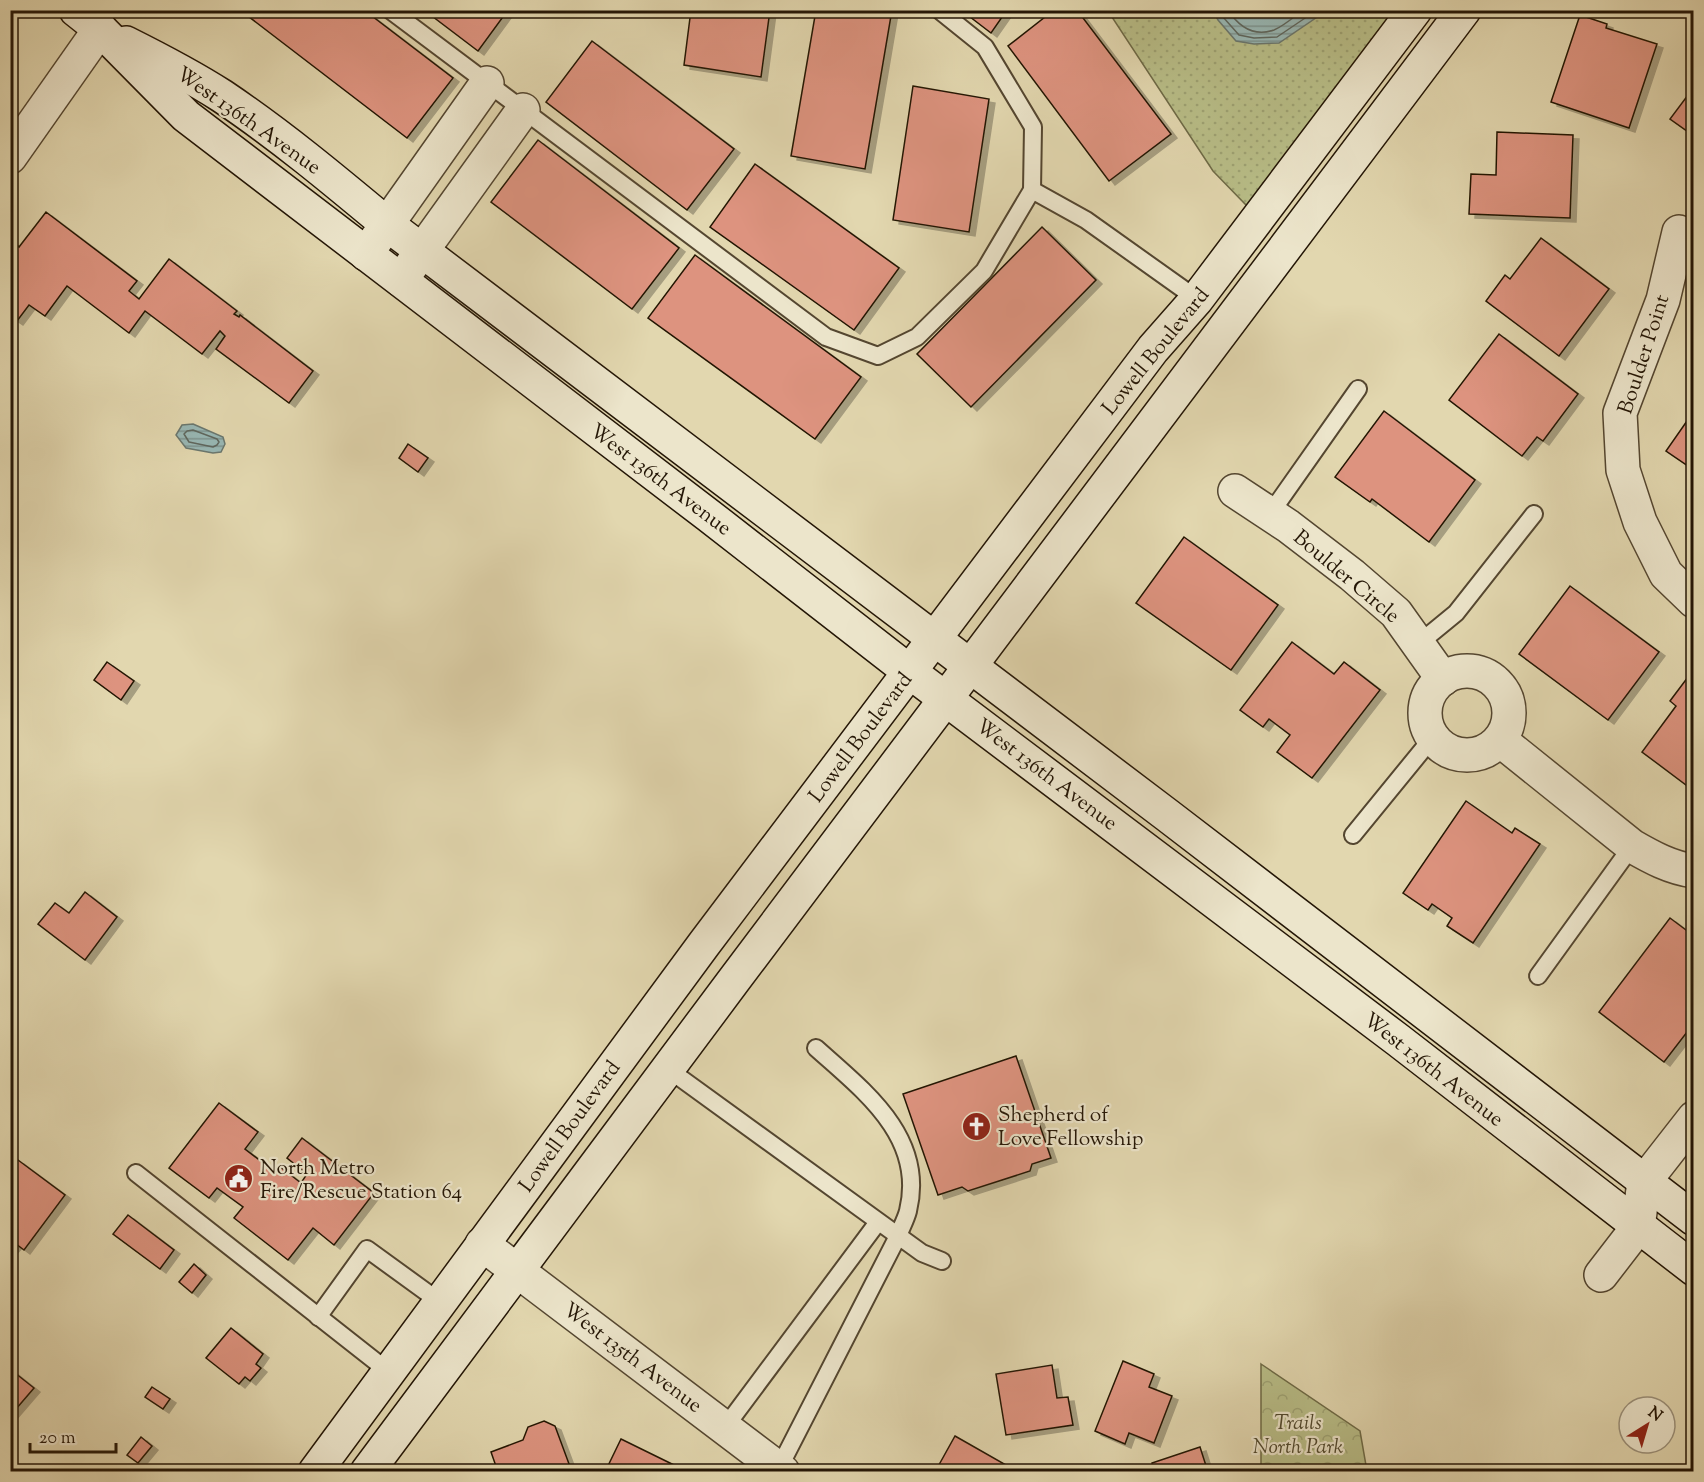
<svg xmlns="http://www.w3.org/2000/svg" width="1704" height="1482" viewBox="0 0 1704 1482" font-family="'Sorts Mill Goudy',serif">
	<style>
		.grass { fill: url(#grass-dots); stroke: #6e6a46; stroke-width: 1.5 }
		.park { fill: url(#park-crowns); stroke: #6e6a46; stroke-width: 1.5 }
		.water { fill: url(#water-rules); stroke: #6a776e; stroke-width: 1.5 }
		.lines { fill: none; stroke-linecap: round; stroke-linejoin: round }
		.shore { stroke: #5e665d; stroke-width: 1.5 }
		.building { fill: #dd937f; stroke: #241606; stroke-width: 1.5; filter: url(#shadow) }
		.lane-casing { stroke: #544630; stroke-width: 20 }
		.street-casing { stroke: #544630; stroke-width: 36 }
		.secondary-casing { stroke: #241606; stroke-width: 36 }
		.lane { stroke: #ece5cb; stroke-width: 16 }
		.street { stroke: #ece5cb; stroke-width: 33 }
		.secondary { stroke: #ece5cb; stroke-width: 33 }
		.labels { text-anchor: middle; stroke-width: 4.5; stroke-linejoin: round; paint-order: stroke }
		.street-label { font-size: 21px; fill: #241606; stroke: #ece5cb }
		.poi-label { font-size: 21px; fill: #241606; stroke: #ece5cb; text-anchor: start }
		.park-label { font-size: 21px; font-style: italic; fill: #50482d; stroke: #ece5cb }
	</style>
	<defs>
		<pattern id="grass-dots" width="8" height="8" patternUnits="userSpaceOnUse" patternTransform="scale(1.5)"><rect width="8" height="8" fill="#b8bd87"/><path d="M2 2h.1M6 6h.1" fill="none" stroke="#9ea273" stroke-width="1.8" stroke-linecap="round"/></pattern>
		<pattern id="park-crowns" width="20" height="18" patternUnits="userSpaceOnUse" patternTransform="scale(1.5)"><rect width="20" height="18" fill="#b8bd87"/><path d="M2 6a3 3 0 1 1 6 0M12 15a3 3 0 1 1 6 0" fill="none" stroke="#9ea273"/></pattern>
		<pattern id="water-rules" width="6" height="5" patternUnits="userSpaceOnUse" patternTransform="scale(1.5)"><rect width="6" height="5" fill="#98b7b4"/><path d="M0 2.5h6" fill="none" stroke="#7c9490"/></pattern>
		<filter id="shadow"><feDropShadow dx="6" dy="4" stdDeviation="0" flood-color="#0004"/></filter>
	</defs>
	<rect width="100%" height="100%" fill="#e2d7af"/>
	<filter id="stains"><feTurbulence type="fractalNoise" baseFrequency=".00333" numOctaves="4"/><feColorMatrix values="0 0 0 0 .2 0 0 0 0 .09 0 0 0 0 .02 0 0 0 .5 -.17"/></filter>
	<radialGradient id="worn" r=".72"><stop offset=".6" stop-color="#630" stop-opacity="0"/><stop offset="1" stop-color="#630" stop-opacity=".3"/></radialGradient>
	<polygon class="grass" points="1108,11 1395,11 1248,207 1213,171"/>
	<polygon class="park" points="1261,1364 1360,1431 1367,1471 1261,1471"/>
	<g class="water">
		<polygon points="1213,11 1326,11 1279,43 1254,44 1236,41 1218,20"/>
		<polygon points="193,424 223,437 225,444 221,452 213,453 186,448 176,435 182,425"/>
	</g>
	<g class="lines">
		<g class="shore">
			<polyline points="1220,10 1223,17 1239,35 1254,38 1277,37 1317,10"/>
			<path d="M1228,10C1239,27 1254,37 1274,30C1284,26 1295,16 1303,10"/>
			<polygon points="193,430 217,439 219,442 217,445 213,447 189,442 184,434 187,431"/>
		</g>
	</g>
	<g class="building">
		<polygon points="240,10 364,10 453,78 407,138"/>
		<polygon points="424,10 508,10 478,51"/>
		<polygon points="691,10 770,10 761,77 684,65"/>
		<polygon points="816,10 892,10 865,169 791,156"/>
		<polygon points="961,10 1007,10 991,33"/>
		<polygon points="1054,10 1077,10 1171,134 1109,181 1008,46"/>
		<polygon points="1580,15 1607,24 1606,28 1657,44 1629,128 1551,102"/>
		<polygon points="592,41 734,149 687,210 546,102"/>
		<polygon points="913,86 989,99 969,232 893,220"/>
		<polygon points="1694,87 1694,136 1670,119"/>
		<polygon points="1497,132 1573,135 1570,218 1469,214 1471,174 1496,175"/>
		<polygon points="538,140 679,248 632,309 491,202"/>
		<polygon points="755,164 899,268 854,330 710,227"/>
		<polygon points="46,212 137,281 129,291 139,299 169,259 237,311 234,314 239,317 240,315 313,371 289,403 216,349 225,336 220,331 202,354 145,311 129,333 67,286 45,316 29,305 17,321 10,316 10,254 17,245 19,247"/>
		<polygon points="1042,227 1096,280 971,407 917,354"/>
		<polygon points="1541,238 1609,289 1559,356 1486,301 1505,275 1510,279"/>
		<polygon points="695,255 861,377 815,439 648,318"/>
		<polygon points="1499,334 1578,394 1543,441 1537,437 1522,456 1449,400"/>
		<polygon points="1384,411 1475,480 1429,542 1372,499 1370,502 1335,477"/>
		<polygon points="1694,411 1694,470 1666,451"/>
		<polygon points="408,444 428,458 418,472 399,458"/>
		<polygon points="1184,537 1278,605 1231,670 1136,603"/>
		<polygon points="1570,586 1659,652 1608,720 1519,654"/>
		<polygon points="1292,642 1334,674 1344,662 1380,690 1312,778 1277,752 1290,735 1269,719 1263,727 1240,710"/>
		<polygon points="107,662 134,681 121,700 94,680"/>
		<polygon points="1694,669 1694,791 1642,752 1676,706 1670,701"/>
		<polygon points="1466,801 1512,833 1515,828 1540,844 1473,943 1447,926 1452,918 1432,904 1428,910 1403,893"/>
		<polygon points="85,892 117,917 85,960 38,924 55,903 69,913"/>
		<polygon points="1670,918 1694,936 1694,1023 1664,1062 1599,1012"/>
		<polygon points="1016,1056 1051,1158 1032,1164 1030,1171 968,1191 962,1187 938,1195 903,1094"/>
		<polygon points="219,1103 258,1132 245,1149 275,1172 279,1166 301,1183 307,1174 287,1158 302,1138 374,1193 334,1245 313,1228 288,1260 234,1218 243,1207 217,1188 209,1198 169,1168"/>
		<polygon points="18,1160 65,1195 24,1250 16,1244 10,1251 10,1170"/>
		<polygon points="128,1215 174,1250 160,1269 113,1234"/>
		<polygon points="194,1264 206,1275 192,1293 179,1282"/>
		<polygon points="231,1328 263,1354 256,1364 261,1368 250,1381 245,1377 239,1384 206,1358"/>
		<polygon points="1123,1361 1154,1374 1149,1387 1172,1396 1154,1443 1129,1433 1125,1444 1095,1431"/>
		<polygon points="1052,1365 1057,1398 1068,1397 1073,1425 1006,1435 996,1374"/>
		<polygon points="10,1369 34,1388 10,1416"/>
		<polygon points="152,1387 170,1399 163,1409 145,1397"/>
		<polygon points="544,1421 555,1426 572,1472 498,1472 491,1452 523,1440 528,1427"/>
		<polygon points="955,1436 1006,1465 1002,1472 935,1472"/>
		<polygon points="141,1437 152,1446 138,1463 127,1455"/>
		<polygon points="621,1439 676,1466 674,1472 605,1472"/>
		<polygon points="1200,1447 1208,1472 1154,1472 1152,1463"/>
	</g>
	<g class="lines">
		<defs>
			<g id="lane">
				<polyline points="390,10 826,337 878,356 917,337 984,271 1032,190 1033,127 985,47 939,10"/>
				<polyline points="1032,190 1086,220 1197,299"/>
				<polyline points="1270,514 1358,389"/>
				<polyline points="1417,645 1456,613 1534,514"/>
				<polyline points="1353,835 1433,737"/>
				<polyline points="1538,976 1632,846"/>
				<polyline points="668,1069 922,1253 942,1261"/>
				<polyline points="136,1173 389,1372"/>
				<polyline points="318,1317 367,1249 440,1302"/>
				<polyline points="726,1426 878,1222"/>
				<path d="M779,1468L898,1236C901,1228 906,1219 908,1211C926,1137 864,1091 816,1048"/>
			</g>
			<g id="street">
				<polyline points="10,157 100,29"/>
				<polyline points="1679,232 1663,300 1620,413 1623,470 1640,522 1666,574 1694,601"/>
				<polyline points="366,254 487,83"/>
				<polyline points="401,280 523,110"/>
				<polyline points="1235,491 1288,526 1352,575 1396,613 1443,679"/>
				<circle cx="1467" cy="713" r="42"/>
				<path d="M1500,740L1632,846C1651,857 1671,868 1694,871"/>
				<polyline points="1638,1227 1644,1182 1694,1118"/>
				<polyline points="482,1244 783,1472"/>
				<polyline points="1601,1275 1638,1227"/>
			</g>
			<g id="secondary">
				<polyline points="76,10 100,29 186,116 708,515 910,672 1398,1040 1694,1269"/>
				<path d="M126,43C158,59 191,76 222,96C280,135 334,180 388,225L1167,815L1694,1219"/>
				<polyline points="315,1472 704,944 1153,349 1197,299 1415,10"/>
				<polyline points="367,1472 734,980 1464,10"/>
			</g>
		</defs>
		<use href="#lane" class="lane-casing"/>
		<use href="#street" class="street-casing"/>
		<use href="#secondary" class="secondary-casing"/>
		<use href="#lane" class="lane"/>
		<use href="#street" class="street"/>
		<use href="#secondary" class="secondary"/>
	</g>
	<defs>
		<symbol id="church-disc" viewBox="-11 -11 22 22"><circle r="9.5" fill="#8f2418" stroke="#ece5cb"/><path d="M-1.2-6h2.4v3.5h3.3v2.4h-3.3V6h-2.4V-.1h-3.3v-2.4h3.3Z" fill="#fff"/></symbol>
		<symbol id="civic-disc" viewBox="-11 -11 22 22"><circle r="9.5" fill="#8f2418" stroke="#ece5cb"/><path d="M-.6-6.5H3V-4.5H.6V-3L4-1V1h2V6H-6V1h2V-1L-.6-3ZM-1.2 2.5V6h2.4V2.5Z" fill="#fff"/></symbol>
	</defs>
	<g fill-rule="evenodd">
		<use href="#church-disc" x="960" y="1110" width="33" height="33"/>
		<use href="#civic-disc" x="222" y="1162" width="33" height="33"/>
	</g>
	<g class="labels">
		<g class="street-label">
			<text transform="translate(249 120) rotate(35)" y="7">West 136th Avenue</text>
			<text transform="translate(1155 351) rotate(-51)" y="7">Lowell Boulevard</text>
			<text transform="translate(1643 354) rotate(-72)" y="7">Boulder Point</text>
			<text transform="translate(661 479) rotate(37)" y="7">West 136th Avenue</text>
			<text transform="translate(1347 576) rotate(40)" y="7">Boulder Circle</text>
			<text transform="translate(860 737) rotate(-53)" y="7">Lowell Boulevard</text>
			<text transform="translate(1047 774) rotate(37)" y="7">West 136th Avenue</text>
			<text transform="translate(1434 1069) rotate(38)" y="7">West 136th Avenue</text>
			<text transform="translate(569 1126) rotate(-54)" y="7">Lowell Boulevard</text>
			<text transform="translate(633 1357) rotate(37)" y="7">West 135th Avenue</text>
		</g>
		<g class="poi-label">
			<text x="998" y="1121">Shepherd of<tspan x="998" dy="24">Love Fellowship</tspan></text>
			<text x="260" y="1174">North Metro<tspan x="260" dy="24">Fire/Rescue Station 64</tspan></text>
		</g>
		<g class="park-label">
			<text x="1298" y="1429">Trails<tspan x="1298" dy="24">North Park</tspan></text>
		</g>
	</g>
	<rect width="1704" height="1482" fill="none" stroke="#e2d7af" stroke-width="36"/>
	<rect x="12" y="12" width="1680" height="1458" fill="none" stroke="#241606" stroke-width="3"/>
	<rect x="18" y="18" width="1668" height="1446" fill="none" stroke="#241606" stroke-width="1.5"/>
	<g transform="translate(1647 1425) rotate(37)"><circle r="28" fill="#ece5cb" stroke="#9c927c" stroke-width="1.5"/>
	<path d="M0-4.5L10 22L0 15L-10 22Z" fill="#8f2418"/>
	<text y="-9" font-size="16" font-weight="bold" text-anchor="middle" fill="#241606">N</text>
	</g>
	<path d="M30 1443v9h86v-9" fill="none" stroke="#241606" stroke-width="3"/>
	<text x="39" y="1443" font-size="18" fill="#241606" stroke="#ece5cb" stroke-width="4.5" paint-order="stroke">20 m</text>
	<rect width="100%" height="100%" filter="url(#stains)"/>
	<rect width="100%" height="100%" fill="url(#worn)"/>
</svg>
